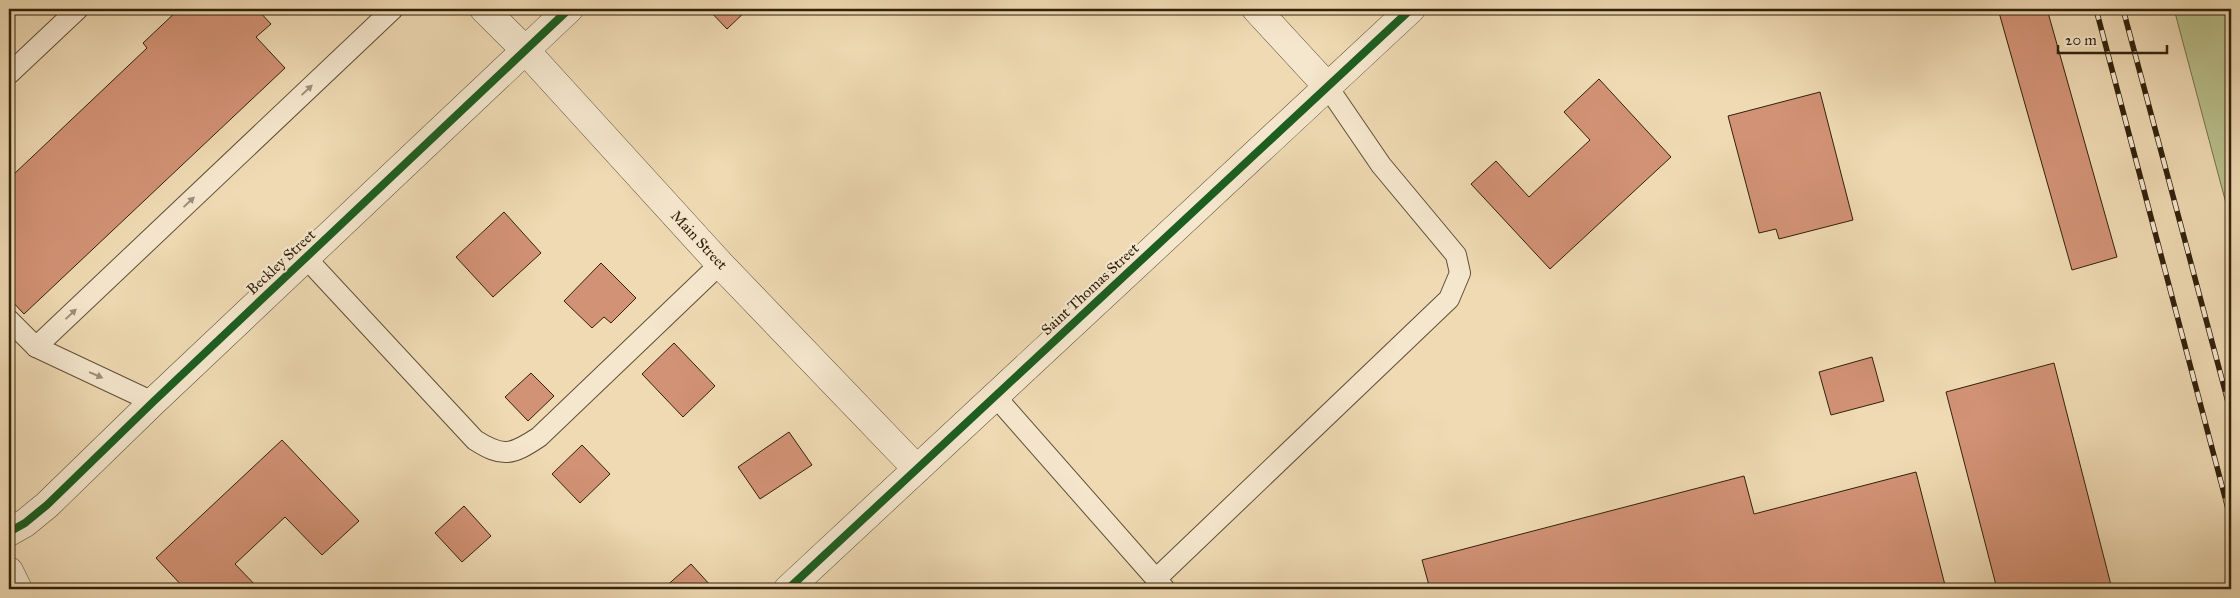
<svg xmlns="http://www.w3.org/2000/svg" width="2240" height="598" viewBox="0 0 2240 598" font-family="'IM FELL Great Primer',serif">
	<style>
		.green { fill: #b9c08c; stroke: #75704c }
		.building { fill: #d29275; stroke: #31210c }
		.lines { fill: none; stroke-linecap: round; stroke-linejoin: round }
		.lane-casing { stroke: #604f36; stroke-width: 22 }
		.street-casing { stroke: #604f36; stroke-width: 29 }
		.lane { stroke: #f5e7ce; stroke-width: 20 }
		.street { stroke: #f5e7ce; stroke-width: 28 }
		.rail-casing { stroke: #31210c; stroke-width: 5.5 }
		.rail { stroke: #f5e7ce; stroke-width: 4; stroke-dasharray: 11; stroke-linecap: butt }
		.cycleway-casing { stroke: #f5e7ce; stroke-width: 11 }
		.cycleway { stroke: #1b5e20; stroke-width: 8 }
		.oneway { fill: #9d8e77 }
		.labels { text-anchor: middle; stroke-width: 4.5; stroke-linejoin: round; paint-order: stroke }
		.street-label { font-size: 15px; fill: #31210c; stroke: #f5e7ce }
	</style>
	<rect width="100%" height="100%" fill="#efdab3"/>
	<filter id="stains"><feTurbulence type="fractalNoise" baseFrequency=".004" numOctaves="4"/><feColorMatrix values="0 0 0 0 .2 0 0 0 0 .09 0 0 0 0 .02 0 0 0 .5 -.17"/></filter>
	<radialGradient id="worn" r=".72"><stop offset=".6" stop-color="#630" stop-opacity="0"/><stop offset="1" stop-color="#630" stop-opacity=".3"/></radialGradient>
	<polygon class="green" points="2174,9 2231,9 2231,222"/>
	<g class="building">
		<polygon points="179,9 257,9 271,24 256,37 285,68 24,314 9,298 9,170 13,175 147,48 143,43"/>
		<polygon points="708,9 748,9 727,29"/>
		<polygon points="1998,9 2047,9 2117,257 2072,270"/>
		<polygon points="1599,79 1671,157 1550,269 1471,184 1496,161 1529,197 1590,140 1564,112"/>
		<polygon points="1820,92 1853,220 1779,239 1776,229 1759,233 1728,116"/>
		<polygon points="504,212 541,253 493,297 456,257"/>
		<polygon points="601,263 636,298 611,323 604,317 592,328 564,301"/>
		<polygon points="674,343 715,386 683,417 642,374"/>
		<polygon points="1872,357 1884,401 1831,415 1819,372"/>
		<polygon points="2054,363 2112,589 1997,589 1946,392"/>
		<polygon points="531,373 554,396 528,421 505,397"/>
		<polygon points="789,432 812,465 760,499 738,467"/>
		<polygon points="282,440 359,521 322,555 285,517 235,564 259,589 185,589 156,558"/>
		<polygon points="582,445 610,474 580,503 552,474"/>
		<polygon points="1916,472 1946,589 1430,589 1422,560 1744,476 1754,514"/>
		<polygon points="464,506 491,536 462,562 435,533"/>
		<polygon points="691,564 711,586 707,589 663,589"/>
	</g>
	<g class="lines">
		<defs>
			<g id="lane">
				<polyline points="9,74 78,9"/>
				<path d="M306,258L475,440C503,458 512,455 539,437L720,264"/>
				<polyline points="9,320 36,347 153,402"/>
				<polyline points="36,347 393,9"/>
				<polyline points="995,396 1164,588"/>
				<polyline points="1157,578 1449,299 1460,273 1456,255 1381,165 1327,86"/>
			</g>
			<g id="street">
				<polyline points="484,9 525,50 720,264 917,469"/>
				<polyline points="1256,9 1327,86"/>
				<polyline points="9,532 25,523 47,505 153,402 569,9"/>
				<polyline points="9,571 18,589"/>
				<polyline points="788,589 1411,9"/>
			</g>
		</defs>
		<use href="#lane" class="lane-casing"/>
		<use href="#street" class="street-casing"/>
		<use href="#lane" class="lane"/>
		<use href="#street" class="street"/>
		<defs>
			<g id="rail">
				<polyline points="2096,9 2231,520"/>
				<polyline points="2123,9 2231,413"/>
			</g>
		</defs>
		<use href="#rail" class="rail-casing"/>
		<use href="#rail" class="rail"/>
		<defs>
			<g id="cycleway">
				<polyline points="9,532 25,523 47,505 153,402 569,9"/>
				<polyline points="788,589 1411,9"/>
			</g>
		</defs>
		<use href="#cycleway" class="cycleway-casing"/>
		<use href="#cycleway" class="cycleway"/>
	</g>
	<defs><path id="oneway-solid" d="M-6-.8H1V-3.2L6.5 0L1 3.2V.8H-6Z" transform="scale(1.25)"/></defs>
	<g class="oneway">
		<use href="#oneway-solid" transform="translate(307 90) rotate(-43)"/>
		<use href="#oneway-solid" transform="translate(189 202) rotate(-43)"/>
		<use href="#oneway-solid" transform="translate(71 314) rotate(-43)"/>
		<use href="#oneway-solid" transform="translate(96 375) rotate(23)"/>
	</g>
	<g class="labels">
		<g class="street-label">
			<text transform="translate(699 240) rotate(47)" y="5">Main Street</text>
			<text transform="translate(281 262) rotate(-43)" y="5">Beckley Street</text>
			<text transform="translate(1090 289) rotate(-43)" y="5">Saint Thomas Street</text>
		</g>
	</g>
	<rect width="2240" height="598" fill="none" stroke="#efdab3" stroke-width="30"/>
	<rect x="10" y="10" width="2220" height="578" fill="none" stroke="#31210c" stroke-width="2.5"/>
	<rect x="15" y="15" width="2210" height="568" fill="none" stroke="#31210c"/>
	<path d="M2058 45v8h109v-8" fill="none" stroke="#31210c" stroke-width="2.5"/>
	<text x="2065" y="45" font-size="15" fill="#31210c" stroke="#f5e7ce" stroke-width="4" paint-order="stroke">20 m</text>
	<rect width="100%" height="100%" filter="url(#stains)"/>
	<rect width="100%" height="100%" fill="url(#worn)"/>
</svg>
